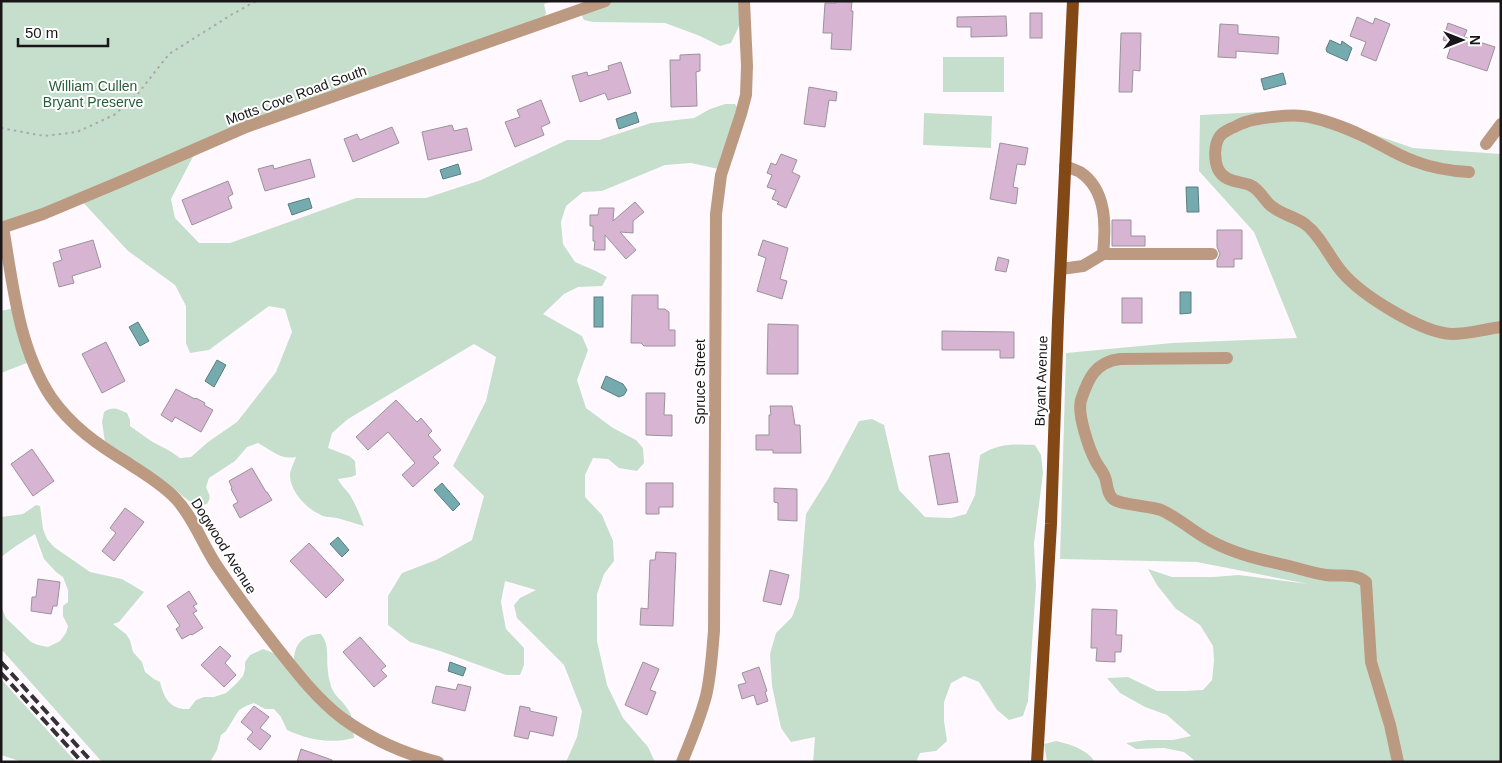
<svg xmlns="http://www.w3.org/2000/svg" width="1502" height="763" viewBox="0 0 1502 763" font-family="Arial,sans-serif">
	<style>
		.green { fill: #c6dfcc }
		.water { fill: #75abae; stroke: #597e81 }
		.building { fill: #d7b4d2; stroke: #9a9399 }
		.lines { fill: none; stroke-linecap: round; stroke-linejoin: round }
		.path { stroke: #aca8ac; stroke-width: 2; stroke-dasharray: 2.5 4; stroke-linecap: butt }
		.minor { stroke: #bc9a82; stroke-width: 12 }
		.major { stroke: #824916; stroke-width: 12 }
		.rail { stroke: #333133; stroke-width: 4; stroke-dasharray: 10 5; stroke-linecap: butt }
		.labels { text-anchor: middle; stroke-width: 4; stroke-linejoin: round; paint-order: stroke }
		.park-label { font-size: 14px; fill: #255e38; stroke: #fff }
		.street-label { font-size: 14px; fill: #181618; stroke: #fff }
	</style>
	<rect width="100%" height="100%" fill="#fff9ff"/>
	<g class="green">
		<path d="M1,1H553L544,4L546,13L544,19L197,149L171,199L175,218L199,243H230L356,198H426L481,180L567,140H599L651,123L694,118L710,109L725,104H735L741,114L723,170L691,163L665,165L602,191L583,192L566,206L561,222L563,244L575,262L596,271L607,277L602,286L578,287L564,294L543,314L582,336L588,350L577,380L586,408L613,428L636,440L643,448L644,463L637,471L619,468L608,459L593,458L585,475V497L602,515L613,541L614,561L604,574L597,594V641L607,685L623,718L648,747L655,762H566L577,737L582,711L564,665L517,618L514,605L520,598L536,590L505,581L501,602L506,629L524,648V665L520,675H506L440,651L410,642L388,625V596L402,573L436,560L472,540L484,496L453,466L486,401L496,357L474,344L348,419L332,433L328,448L349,456L355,461L356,475L351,477L338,479C341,486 346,489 350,495C356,505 360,515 364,526C355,523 346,521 337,518C331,517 325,518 319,514C306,508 290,491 290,475C290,470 294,463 296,457C280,460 271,450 258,443L247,447L235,461L209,478L206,487C209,495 212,496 207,504C194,507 187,500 178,492L105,442L102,422L104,412C113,406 117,409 127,413L130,420V426L151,441L170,451L180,458L191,457L208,442L237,422L276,372L292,332L285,309L269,306L209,350L190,353L186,343V306L175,285L128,251L80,199L1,227Z"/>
		<polygon points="605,1 738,1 740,24 731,43 720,46 700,36 665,23 593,22 584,20 582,16 584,11"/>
		<rect x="943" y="57" width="61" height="35"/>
		<polygon points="1303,110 1413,148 1501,154 1501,762 1196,762 1184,752 1164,748 1136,749 1126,743 1147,740 1173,740 1191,736 1167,715 1145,707 1120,693 1107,678 1128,677 1157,691 1184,691 1203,690 1212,680 1214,661 1213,646 1200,625 1176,609 1157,585 1148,569 1172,577 1213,577 1239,575 1308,584 1197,562 1060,559 1066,353 1172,343 1297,338 1254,232 1199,171 1200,115"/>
		<polygon points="924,113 992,116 991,148 923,145"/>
		<polygon points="18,307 32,361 1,373 1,311"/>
		<path d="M872,419L884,425L899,490L925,517L951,518L966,514L975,495L980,455C999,443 1013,444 1035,445L1041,455L1043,473L1034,544L1036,586L1028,701L1023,716L1009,720L997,710L979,682L964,676L951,683L944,702V721L947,741L936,751L920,753L916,762H813L815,737L791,742L781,728L772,686L770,654L776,633L792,617L799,598L806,514L828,479L859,421Z"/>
		<path d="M36,505L40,506L43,529L47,539L54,547L90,572L122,579L144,592L119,622L113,624L126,634L130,640L133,652L142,662L145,672L154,679L160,682C164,699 171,710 189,709L196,700L204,697H214L226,693L235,685L243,676L245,669V662L250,655L263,649L294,661C294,644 303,634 321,634C330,645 326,658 328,671C328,676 330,682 331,686C334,696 342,700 347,708C354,717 353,728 354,738C330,744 309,740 287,730L281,717L274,709H265L254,703L246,706L239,710L226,731L221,735L217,750L210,762H102L1,649V606L6,618L31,642L38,645L48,647L60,641L66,633L68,626L63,616V606L68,602V590L63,577L56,572L44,559L35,534L16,546L1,557V517L23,514Z"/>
		<polygon points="1,679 76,762 22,762 1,755"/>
		<path d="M1056,741C1069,744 1087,749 1095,762H1047L1044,744Z"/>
	</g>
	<g class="water">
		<polygon points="1330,40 1341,45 1342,41 1352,48 1347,61 1327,52 1326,49"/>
		<polygon points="1283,73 1286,84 1264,90 1261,79"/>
		<polygon points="636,112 639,122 619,129 616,119"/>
		<polygon points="458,164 461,174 443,179 440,170"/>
		<polygon points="1186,187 1198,187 1199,212 1187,212"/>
		<polygon points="309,198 312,208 292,215 288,204"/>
		<polygon points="1180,292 1191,292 1191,313 1180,314"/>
		<rect x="594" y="297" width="9" height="30"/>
		<polygon points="138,322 149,341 140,346 129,327"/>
		<polygon points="217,360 226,365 214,387 205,381"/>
		<polygon points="606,376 623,384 627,390 624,395 619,397 601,388"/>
		<polygon points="442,483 460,504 453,511 434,490"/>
		<polygon points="338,537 349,550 342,557 330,544"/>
		<polygon points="450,662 466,668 463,676 448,671"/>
	</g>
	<g class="building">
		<polygon points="836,1 852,2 851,11 853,11 851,50 831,49 832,33 823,33 825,3 836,3"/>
		<rect x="1030" y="13" width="12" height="25"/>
		<polygon points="1006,16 1007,36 971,37 971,27 957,27 957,17"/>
		<polygon points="1357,17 1373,24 1375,18 1390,24 1376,61 1361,55 1366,42 1350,36"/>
		<polygon points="1448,23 1467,30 1464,37 1495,47 1487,71 1447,58 1452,43 1443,40"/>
		<polygon points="1220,24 1238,25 1238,34 1279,37 1278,54 1236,51 1236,58 1218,57"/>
		<polygon points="1121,33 1141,33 1140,71 1133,70 1132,92 1119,92"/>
		<polygon points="700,54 700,71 696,72 697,106 671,107 670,60 680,60 680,55"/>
		<polygon points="621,62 631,93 608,100 605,93 580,102 572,76 587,72 588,76 609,70 608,66"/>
		<polygon points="809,87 837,92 836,101 829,100 825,127 804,124"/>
		<polygon points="541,100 550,123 541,127 544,135 515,147 505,122 520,117 517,110"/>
		<polygon points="452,125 454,131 467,128 472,150 428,160 422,132"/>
		<polygon points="392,127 399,143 353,162 344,139 357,134 360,140"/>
		<polygon points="1000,143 1028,148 1025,165 1017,164 1013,187 1018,188 1016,204 990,199"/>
		<polygon points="781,154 797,160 792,172 800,176 786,208 777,204 779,202 772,199 776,190 767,187 772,175 767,173 771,163 776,165"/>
		<polygon points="310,159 315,177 265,191 258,169 273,165 274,169"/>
		<polygon points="228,181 233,194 228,197 232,208 192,225 182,200"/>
		<polygon points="635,202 644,212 633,221 633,233 620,232 636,250 626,259 605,235 605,250 594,250 595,241 593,241 593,226 590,226 590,215 598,215 599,208 614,208 613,221"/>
		<polygon points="1112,220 1131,220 1131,236 1145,236 1145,246 1112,246"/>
		<polygon points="1217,230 1242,230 1242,259 1234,259 1234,267 1217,267 1217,261 1220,254 1217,247"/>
		<polygon points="93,240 101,267 72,276 74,283 59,287 53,263 62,260 59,250"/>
		<polygon points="763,240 788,248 780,279 787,281 782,299 757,291 766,258 758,255"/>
		<polygon points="998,257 1009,260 1006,272 995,270"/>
		<polygon points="632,295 658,295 658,309 665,309 669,312 669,330 675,330 675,346 644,346 641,343 631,343"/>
		<rect x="1122" y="298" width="20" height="25"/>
		<polygon points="768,324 798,325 798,374 767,374"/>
		<polygon points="942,331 1014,332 1014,358 1000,358 1000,350 942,350"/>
		<polygon points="106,342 125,381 102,393 82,354"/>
		<polygon points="176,389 195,399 196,398 205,403 204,405 213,410 201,432 175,417 172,422 161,415"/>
		<polygon points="646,393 665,393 664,415 672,415 672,436 646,435"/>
		<polygon points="396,400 417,422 421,418 432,431 428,435 441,450 433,457 439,463 413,487 402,475 415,463 388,432 368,450 356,437"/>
		<polygon points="770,406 792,406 795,425 800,425 801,453 773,453 773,450 756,450 756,435 769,435 769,415 771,415"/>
		<polygon points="32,449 54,481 33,496 11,464"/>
		<polygon points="949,453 958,502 938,505 929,456"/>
		<polygon points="252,468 266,492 267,492 272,500 240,518 233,505 238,502 231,489 232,488 229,481"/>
		<polygon points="646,483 673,483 673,507 659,507 659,514 646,514"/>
		<polygon points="774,488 797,489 797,521 778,520 778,503 774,502"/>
		<polygon points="125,508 144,522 114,561 102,551 116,533 110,528"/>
		<polygon points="309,543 344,580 326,598 290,561"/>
		<polygon points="656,552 676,553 673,626 640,625 641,608 648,609 650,560 655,560"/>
		<polygon points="770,570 789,575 781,605 763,601"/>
		<polygon points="38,579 60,582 57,606 53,606 51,614 31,611 32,597 36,597"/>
		<polygon points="189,591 197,604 193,606 197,611 193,613 203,628 192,635 191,634 182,639 176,629 180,626 167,606"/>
		<polygon points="1092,609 1117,610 1116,635 1122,635 1121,652 1115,652 1115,662 1096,661 1097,648 1091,648"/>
		<polygon points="360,637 386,666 381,670 387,676 374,687 343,652"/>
		<polygon points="220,646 231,656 225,663 236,675 224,687 201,665"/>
		<polygon points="643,662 659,669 650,690 656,692 647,715 625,705"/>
		<polygon points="759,667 767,691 765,692 768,701 757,705 754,695 742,699 738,685 746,683 742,673"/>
		<polygon points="458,684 471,687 465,711 432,703 436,686 456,690"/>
		<polygon points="254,706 269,717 260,728 271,736 260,750 247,739 253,732 241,722"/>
		<polygon points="520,706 530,708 530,711 557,717 553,736 530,731 528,739 514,736"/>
		<polygon points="301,749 332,760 332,762 297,762"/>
	</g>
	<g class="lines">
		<polyline class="path" points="1,128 44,136 77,132 114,115 136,96 169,54 231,15 256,1"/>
		<g class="minor">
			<polyline points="1486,144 1501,124"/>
			<path d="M1065,166C1070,168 1076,170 1080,172C1107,190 1106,226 1103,254"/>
			<path d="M1469,172C1450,171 1432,168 1414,161C1396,155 1381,144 1363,136C1349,129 1318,117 1302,116C1292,114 1256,118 1246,122C1241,123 1237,126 1232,128C1228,130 1223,132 1220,136C1214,144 1214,160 1218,169C1224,182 1239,181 1250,185C1259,189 1263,198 1269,204C1279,214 1294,216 1305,224C1321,236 1329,257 1342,272C1361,295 1422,333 1452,334C1468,334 1485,329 1501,327"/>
			<path d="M3,227C13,284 18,347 51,397C71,426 98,445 128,463C144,474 162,484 176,499C193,517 202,543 215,563C235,593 256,621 278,649C297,673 317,699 342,718C370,738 404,754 438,762"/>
			<polyline points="1,228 43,214 122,181 246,127 605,1"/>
			<polyline points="1061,269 1083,266 1103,254 1212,254"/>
			<path d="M1227,358L1120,359C1095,362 1088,379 1081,400C1077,414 1089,449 1096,462C1098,466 1102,470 1104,475C1108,482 1106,493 1113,499C1121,505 1150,506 1161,510C1179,518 1192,531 1209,540C1234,554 1262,560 1289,566C1301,569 1313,573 1326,575C1339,577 1354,572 1366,582L1371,662L1390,725L1398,762"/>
			<path d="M682,762C691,740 700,719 706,696C711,675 712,653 714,631L716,214L721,175L741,114L746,95L747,66L744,1"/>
		</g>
		<polyline class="major" points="1037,762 1051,524 1058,320 1073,1"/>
		<g class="rail">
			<polyline points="1,662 92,762"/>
			<polyline points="1,673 82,762"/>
		</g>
	</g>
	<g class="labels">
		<g class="park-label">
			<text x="93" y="91">William Cullen<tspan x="93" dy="16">Bryant Preserve</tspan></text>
		</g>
		<g class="street-label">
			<text transform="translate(296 95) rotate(-20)" y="5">Motts Cove Road South</text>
			<text transform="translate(1041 381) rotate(-88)" y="5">Bryant Avenue</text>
			<text transform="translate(700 382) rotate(-90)" y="5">Spruce Street</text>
			<text transform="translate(224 546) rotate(58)" y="5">Dogwood Avenue</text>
		</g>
	</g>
	<rect width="1502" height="763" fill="none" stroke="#181618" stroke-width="5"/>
	<g transform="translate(1462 40) rotate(90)" stroke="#ffffff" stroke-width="4" paint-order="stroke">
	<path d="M0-4L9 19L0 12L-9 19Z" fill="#181618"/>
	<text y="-8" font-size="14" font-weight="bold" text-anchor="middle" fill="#181618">N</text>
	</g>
	<path d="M18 38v8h90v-8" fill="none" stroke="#181618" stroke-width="2.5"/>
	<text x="25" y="38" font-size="15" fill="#181618" stroke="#ffffff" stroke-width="4" paint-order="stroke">50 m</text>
</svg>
